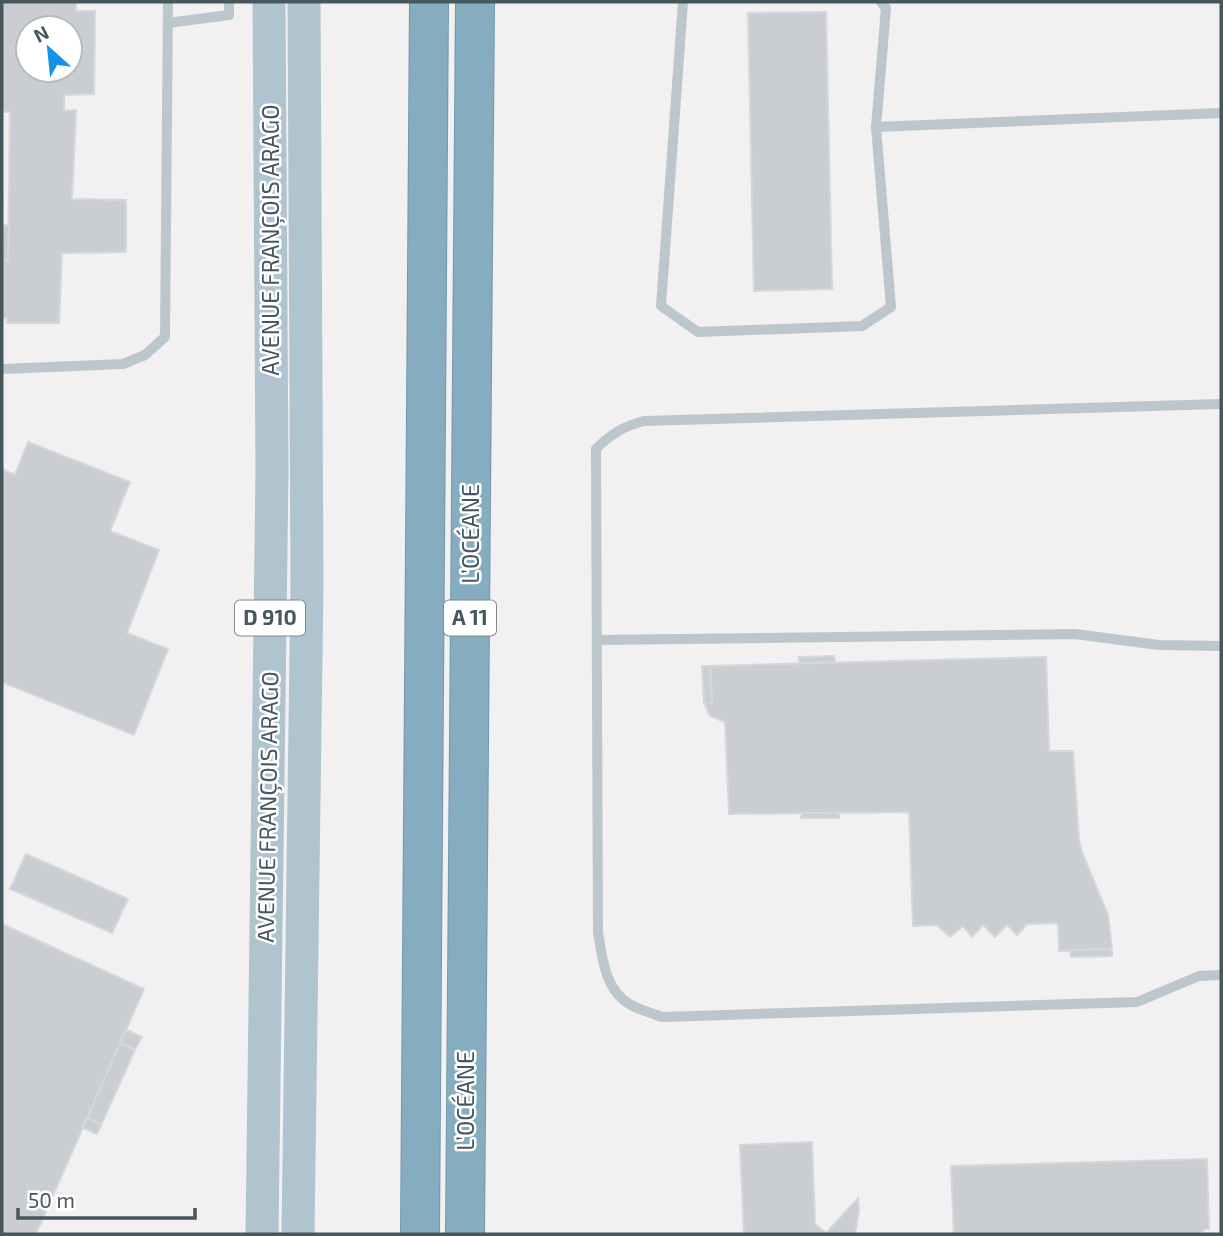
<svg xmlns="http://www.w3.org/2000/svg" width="1223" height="1236" viewBox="0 0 1223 1236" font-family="'Exo 2',sans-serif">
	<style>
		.building { fill: #caced2; stroke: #d4d7db; stroke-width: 2; fill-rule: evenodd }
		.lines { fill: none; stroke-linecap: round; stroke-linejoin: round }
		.motorway-casing { stroke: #7197ac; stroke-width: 40 }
		.service { stroke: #bbc7cd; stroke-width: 10 }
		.primary { stroke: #afc4cf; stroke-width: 33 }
		.motorway { stroke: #86acc0; stroke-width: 38 }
		.labels { text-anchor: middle; stroke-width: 5; stroke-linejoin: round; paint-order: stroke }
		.shield { fill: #fff; stroke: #7e898e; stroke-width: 2 }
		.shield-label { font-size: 21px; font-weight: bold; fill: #47575e }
		.street-label { font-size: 23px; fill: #47575e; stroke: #fff }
	</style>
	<rect width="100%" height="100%" fill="#f2f0f0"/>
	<g class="building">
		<path d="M2,2H76V11H95L94,94L64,95V111L76,110L72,199L126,200V252L62,253L59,323H7V318H2V260H8L10,112H2ZM28,28H70V70H28Z"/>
		<polygon points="826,12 832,289 754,291 748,13"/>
		<polygon points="2,225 9,225 8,260 2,260"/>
		<polygon points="28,442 130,482 110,531 159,550 127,633 168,649 134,735 2,682 2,469 15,475"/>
		<polygon points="834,656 835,662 799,663 799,657"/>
		<polygon points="1046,657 1049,751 1073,751 1079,840 1082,852 1108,915 1112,949 1059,951 1058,923 1027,924 1017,935 1007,925 995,937 983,925 972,937 963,926 950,937 937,925 913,926 909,812 729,814 725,722 710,716 704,703 712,703 710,666"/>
		<polygon points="702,666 710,666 712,703 704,703"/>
		<polygon points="802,813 839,813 839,818 801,818"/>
		<polygon points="26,854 128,899 112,933 10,889"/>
		<polygon points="2,924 144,989 36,1234 2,1234"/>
		<polygon points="1112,949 1112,956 1071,957 1070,950"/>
		<polygon points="126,1030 142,1037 135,1050 120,1043"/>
		<polygon points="120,1043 135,1050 101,1125 87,1118"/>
		<polygon points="87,1118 101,1125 97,1134 83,1128"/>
		<polygon points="812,1142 815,1224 826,1233 858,1198 859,1210 855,1234 744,1234 740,1145"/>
		<polygon points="1207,1159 1209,1229 1205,1229 1200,1234 954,1234 951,1166"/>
	</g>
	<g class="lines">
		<defs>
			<g id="motorway">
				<polyline points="420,1234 429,2"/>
				<polyline points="465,1234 475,2"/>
			</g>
		</defs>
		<use href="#motorway" class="motorway-casing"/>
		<g class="service">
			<polyline points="683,2 661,306 698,332 862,326 891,307 876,127 886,8 881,2"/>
			<polyline points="168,23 229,15 229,2"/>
			<polyline points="876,127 1221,113"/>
			<polyline points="2,369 123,364 145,355 165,337 168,2"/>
			<path d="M1221,404L644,421C624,426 611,434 596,449L598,932C602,957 605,991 631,1005C640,1010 652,1013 662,1017L1137,1002L1199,976L1221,975"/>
			<polyline points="597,640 1075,634 1159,645 1221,646"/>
		</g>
		<g class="primary">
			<polyline points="262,1234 272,471 269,2"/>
			<polyline points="298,1234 307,583 304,2"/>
		</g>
		<use href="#motorway" class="motorway"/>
	</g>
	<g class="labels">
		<g class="shield">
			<rect x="235" y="600.5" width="70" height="35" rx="5"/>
			<rect x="444" y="600.5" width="52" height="35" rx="5"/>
		</g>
		<g class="shield-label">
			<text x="270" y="625">D 910</text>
			<text x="470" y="625">A 11</text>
		</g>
		<g class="street-label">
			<text transform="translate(271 240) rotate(-90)" y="8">AVENUE FRANÇOIS ARAGO</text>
			<text transform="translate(471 534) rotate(-90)" y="8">L’OCÉANE</text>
			<text transform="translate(268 807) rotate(-89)" y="8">AVENUE FRANÇOIS ARAGO</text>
			<text transform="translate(466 1101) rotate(-90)" y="8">L’OCÉANE</text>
		</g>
	</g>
	<rect width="1223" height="1236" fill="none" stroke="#47575e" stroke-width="7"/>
	<g transform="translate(49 49) rotate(333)"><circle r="33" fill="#ffffff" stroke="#b5bcbf" stroke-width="2"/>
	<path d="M0-5L12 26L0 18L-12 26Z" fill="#1493e8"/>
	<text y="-10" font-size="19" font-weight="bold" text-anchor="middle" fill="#47575e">N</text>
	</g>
	<path d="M18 1208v10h177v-10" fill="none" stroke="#47575e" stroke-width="3.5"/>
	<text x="28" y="1208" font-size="21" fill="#47575e" stroke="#ffffff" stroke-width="5" paint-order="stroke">50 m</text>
</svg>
